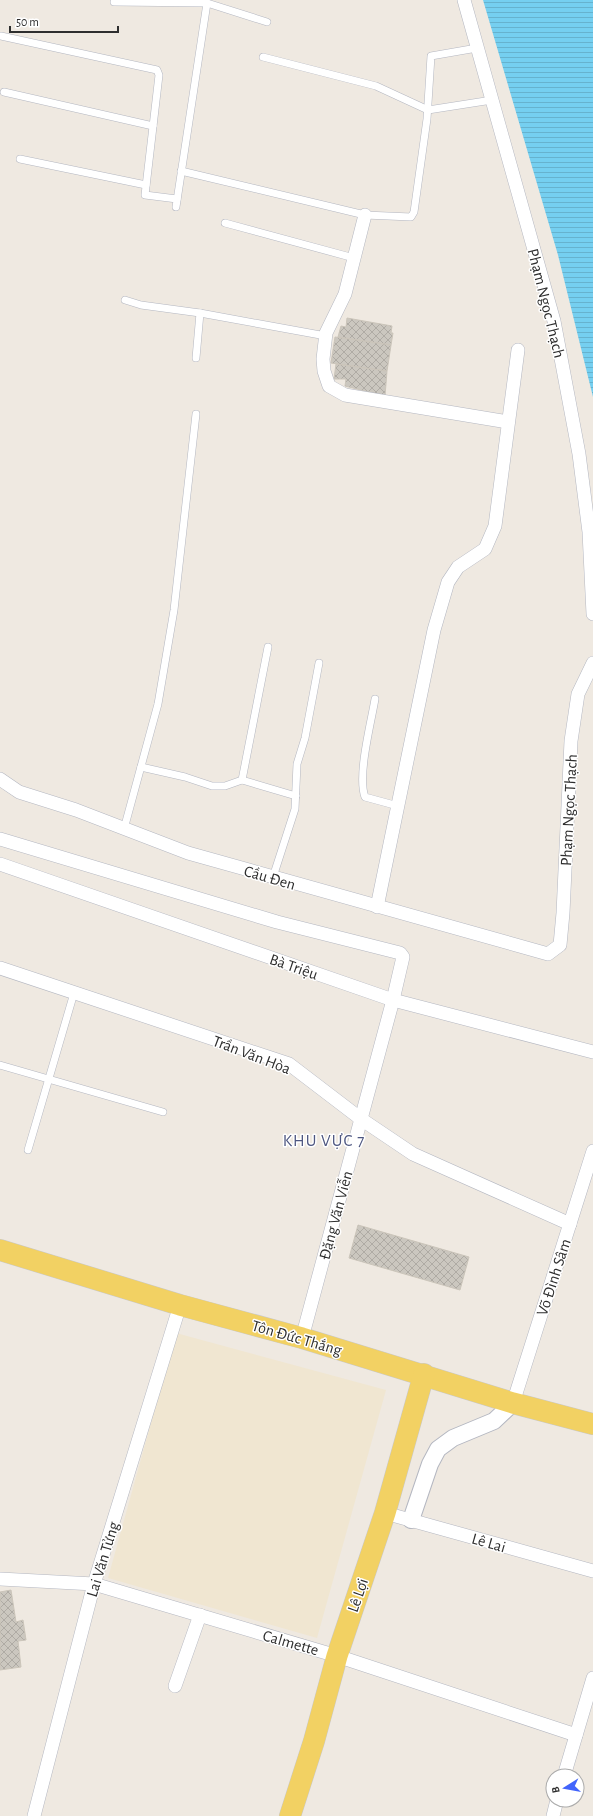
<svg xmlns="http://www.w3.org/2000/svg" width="593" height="1816" viewBox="0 0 593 1816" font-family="'Alegreya Sans',sans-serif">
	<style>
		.education { fill: #f0e6d1 }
		.water { fill: url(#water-rules) }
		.building { fill: url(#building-cross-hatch); stroke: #cbc5ba }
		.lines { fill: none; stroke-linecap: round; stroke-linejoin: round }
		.service-casing { stroke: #b4b7c1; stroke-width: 8 }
		.minor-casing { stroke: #b4b7c1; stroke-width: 14 }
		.tertiary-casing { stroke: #b4b7c1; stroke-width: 18 }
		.primary-casing { stroke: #c9c9c9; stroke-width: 22 }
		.service { stroke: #fff; stroke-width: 7 }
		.minor { stroke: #fff; stroke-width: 13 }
		.tertiary { stroke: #fff; stroke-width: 16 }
		.primary { stroke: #f2d163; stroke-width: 21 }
		.labels { text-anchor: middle; stroke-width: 3; stroke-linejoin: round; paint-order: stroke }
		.street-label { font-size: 16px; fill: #2e2e2e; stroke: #fff }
		.neighbourhood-label { font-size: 17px; letter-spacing: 1px; fill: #4d5680; stroke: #fff }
	</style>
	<defs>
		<pattern id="water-rules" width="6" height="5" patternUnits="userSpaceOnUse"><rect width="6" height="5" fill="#75cff0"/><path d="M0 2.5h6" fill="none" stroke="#66b2ce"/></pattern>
		<pattern id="building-cross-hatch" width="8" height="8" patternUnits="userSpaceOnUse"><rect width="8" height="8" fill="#cbc7bf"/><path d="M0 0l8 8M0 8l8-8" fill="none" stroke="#afaba4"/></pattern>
	</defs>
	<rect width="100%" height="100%" fill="#efe9e1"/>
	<polygon class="education" points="176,1333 386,1390 317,1638 108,1578"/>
	<polygon class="water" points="483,0 593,0 593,397 558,255"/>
	<g class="building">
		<polygon points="347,318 392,326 391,333 393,333 391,345 338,337 341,326 346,327"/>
		<polygon points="335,337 391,345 387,371 331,363"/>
		<polygon points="336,364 387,371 385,396 345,386 346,379 334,379"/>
		<polygon points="358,1225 469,1257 460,1290 349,1258"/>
		<polygon points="11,1590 16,1622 23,1620 26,1640 18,1641 21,1667 0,1670 0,1592"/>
	</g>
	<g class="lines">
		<defs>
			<g id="service">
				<polyline points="114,2 207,3 267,22"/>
				<polyline points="1,36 157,70 159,75 145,195 177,199"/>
				<polyline points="263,57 376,86 428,110 492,100"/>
				<polyline points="4,92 153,126"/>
				<polyline points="20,159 146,185"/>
				<polyline points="181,171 365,215 411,217 414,212 427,119 431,56 477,48"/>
				<polyline points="176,207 207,3"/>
				<polyline points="225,223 354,258"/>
				<polyline points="125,300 141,305 200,313 326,336"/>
				<polyline points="196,358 200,313"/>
				<path d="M375,699C371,723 357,776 365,797L398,806"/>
				<polyline points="141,767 185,777 212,786 225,786 242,780 296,796"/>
				<polyline points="242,780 268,647"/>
				<polyline points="124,829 158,704 174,610 196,414"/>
				<polyline points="273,877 295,809 297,764 305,738 319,663"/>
				<polyline points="0,1065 163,1112"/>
				<polyline points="28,1150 74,993"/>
			</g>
			<g id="minor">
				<polyline points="464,0 554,321 579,454 589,532 593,614"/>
				<polyline points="365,215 345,294 326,333 323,359 324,371 329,386 345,395 508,422"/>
				<polyline points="0,779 19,792 76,810 188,853 548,954 560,945 563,913 571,741 578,694 593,663"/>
				<polyline points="0,839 277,922 400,953 403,957 393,1000 302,1338"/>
				<polyline points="0,864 393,1000 593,1052"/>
				<polyline points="377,907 434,630 448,582 458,567 485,549 495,526 518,350"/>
				<polyline points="0,968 289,1064 361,1119 413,1154 570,1224"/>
				<polyline points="513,1403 593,1151"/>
				<polyline points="385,1513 593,1571"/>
				<polyline points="0,1579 94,1584 337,1656 576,1735"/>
				<polyline points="175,1686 200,1615"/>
				<polyline points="564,1776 593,1678"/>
				<polyline points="34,1816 94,1584 180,1305"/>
				<polyline points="553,1816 557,1800"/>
			</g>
			<polyline id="tertiary" points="411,1520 430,1464 438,1449 453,1438 494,1421 513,1403"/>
			<g id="primary">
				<polyline points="0,1250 180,1305 302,1338 513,1403 593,1424"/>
				<polyline points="290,1816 314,1741 337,1656 385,1513 424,1374"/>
			</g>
		</defs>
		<use href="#service" class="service-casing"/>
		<use href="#minor" class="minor-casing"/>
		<use href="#tertiary" class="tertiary-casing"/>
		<use href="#primary" class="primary-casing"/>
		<use href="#service" class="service"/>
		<use href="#minor" class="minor"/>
		<use href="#tertiary" class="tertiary"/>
		<use href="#primary" class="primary"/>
	</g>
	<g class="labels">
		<g class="street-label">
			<text transform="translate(547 303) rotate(76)" y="6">Phạm Ngọc Thạch</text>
			<text transform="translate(568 810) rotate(-87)" y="6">Phạm Ngọc Thạch</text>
			<text transform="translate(270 877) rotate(16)" y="6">Cầu Đen</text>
			<text transform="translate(294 966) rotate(19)" y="6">Bà Triệu</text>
			<text transform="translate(252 1054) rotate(21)" y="6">Trần Văn Hòa</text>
			<text transform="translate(335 1215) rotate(-75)" y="6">Đặng Văn Viễn</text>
			<text transform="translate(553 1277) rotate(-72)" y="6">Võ Đình Sâm</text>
			<text transform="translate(297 1337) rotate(16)" y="6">Tôn Đức Thắng</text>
			<text transform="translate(489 1542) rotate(16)" y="6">Lê Lai</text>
			<text transform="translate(102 1559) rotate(-73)" y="6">Lai Văn Tửng</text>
			<text transform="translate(357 1595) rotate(-71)" y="6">Lê Lợi</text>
			<text transform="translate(291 1642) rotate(16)" y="6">Calmette</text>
		</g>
		<g class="neighbourhood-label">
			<text x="324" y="1146">KHU VỰC 7</text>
		</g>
	</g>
	<g transform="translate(565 1788) rotate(259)"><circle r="19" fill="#ffffff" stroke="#ababab"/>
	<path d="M0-3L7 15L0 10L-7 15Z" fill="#4264fb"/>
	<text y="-6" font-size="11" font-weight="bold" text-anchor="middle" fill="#2e2e2e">B</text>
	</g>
	<path d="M10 26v6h108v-6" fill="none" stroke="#2e2e2e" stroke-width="2"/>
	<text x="16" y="26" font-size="12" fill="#2e2e2e" stroke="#ffffff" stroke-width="3" paint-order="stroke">50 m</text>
</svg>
